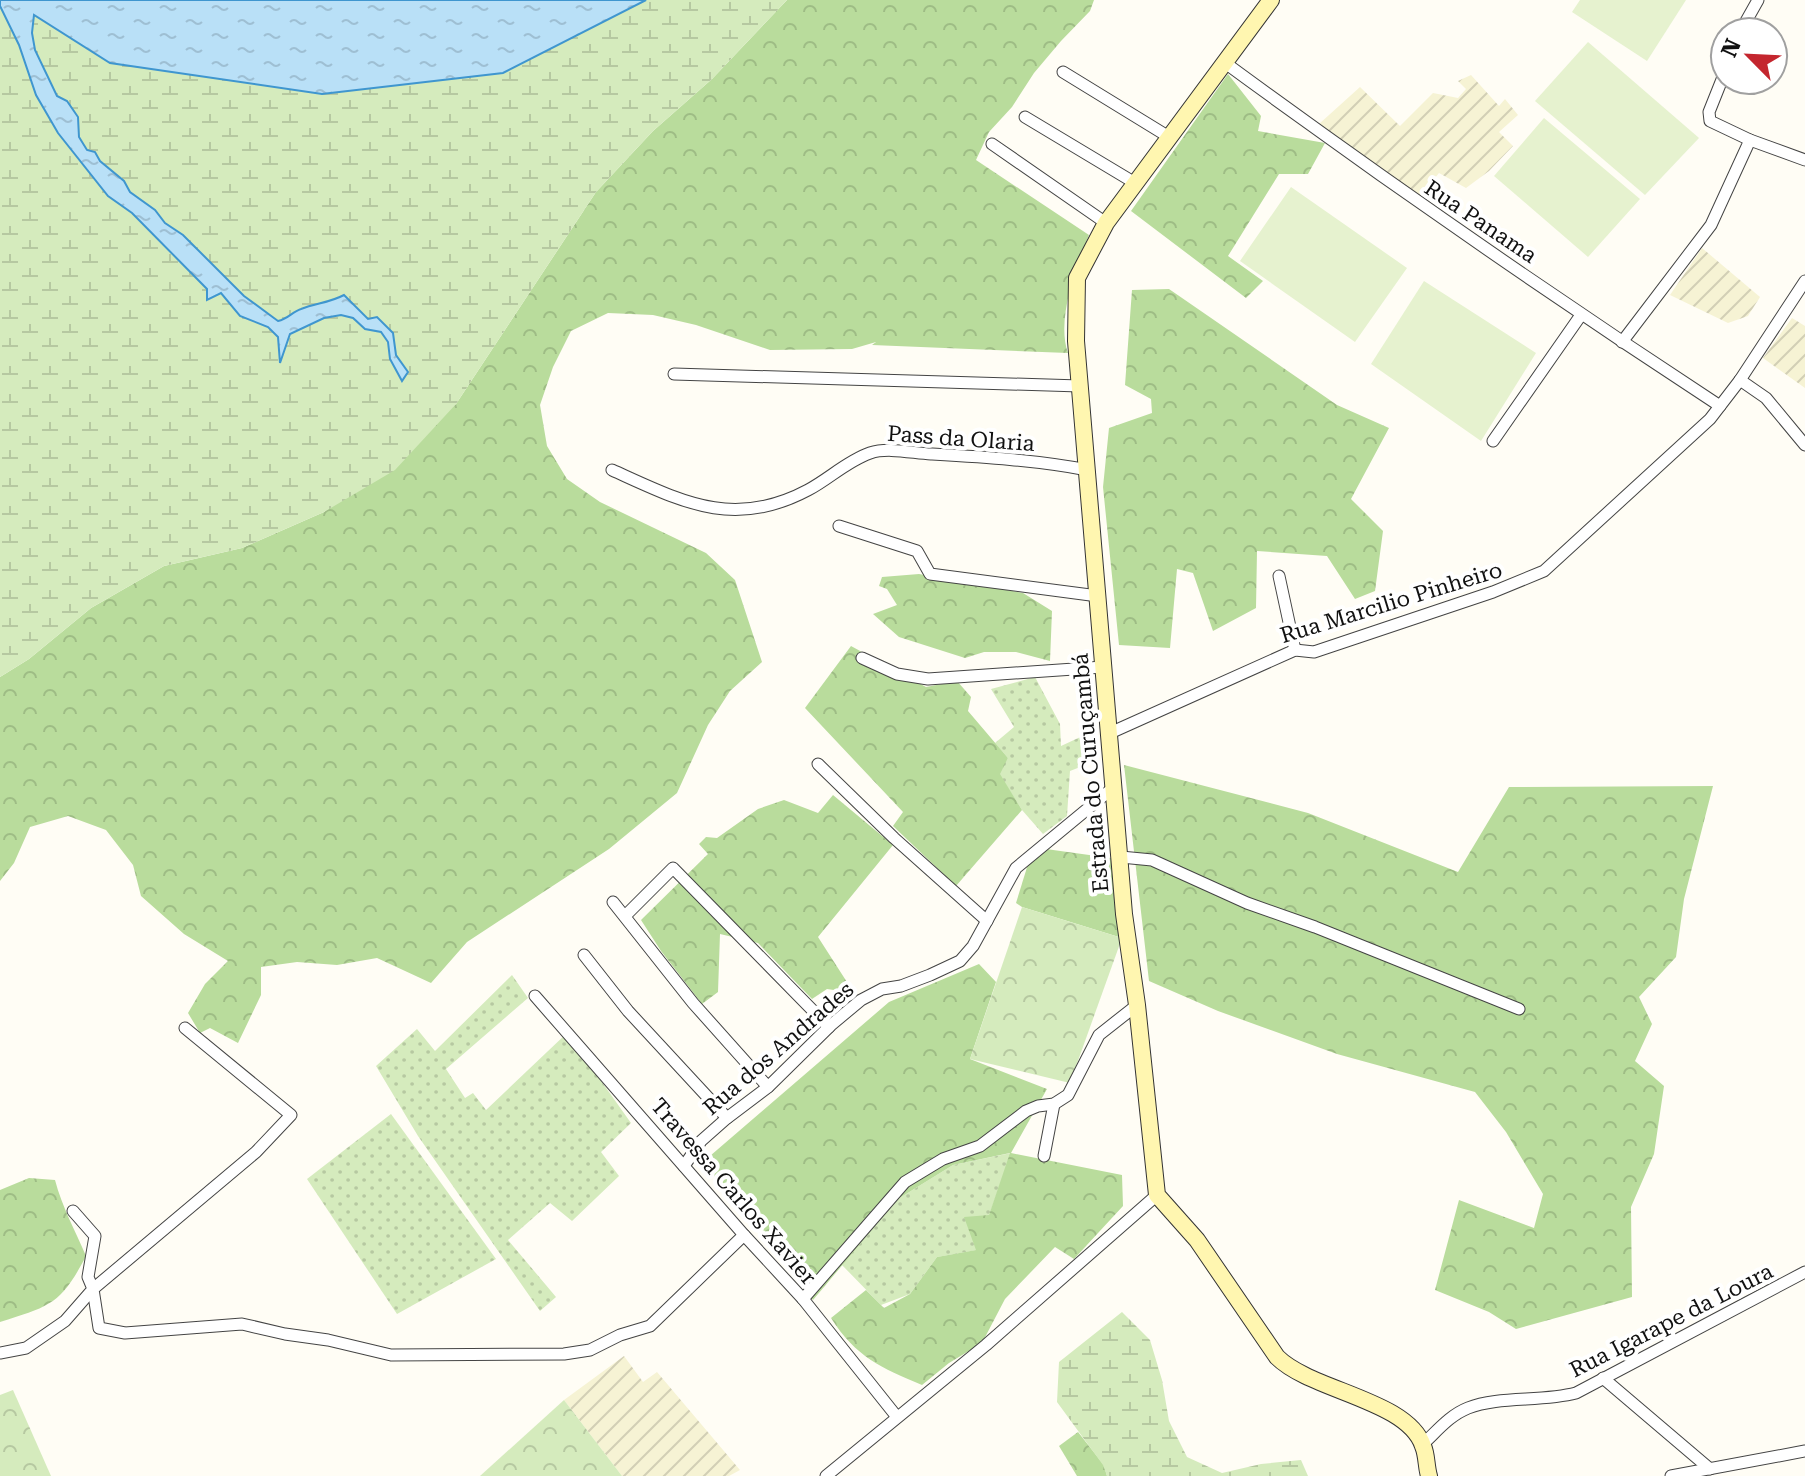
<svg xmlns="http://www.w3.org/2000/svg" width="1805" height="1476" viewBox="0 0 1805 1476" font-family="'Roboto Serif',serif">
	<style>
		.farmland { fill: url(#farmland-furrows) }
		.grass { fill: url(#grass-dots) }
		.forest { fill: url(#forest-crowns) }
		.wetland { fill: url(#wetland-marsh) }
		.park { fill: url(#park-crowns) }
		.pitch { fill: #e6f2cf }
		.water { fill: url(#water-ripples); stroke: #3f96cf; stroke-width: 2 }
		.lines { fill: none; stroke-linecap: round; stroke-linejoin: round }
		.street-casing { stroke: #444; stroke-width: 13 }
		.secondary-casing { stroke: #333; stroke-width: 18 }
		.street { stroke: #fff; stroke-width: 11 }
		.secondary { stroke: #fff6b0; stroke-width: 16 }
		.labels { text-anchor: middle; stroke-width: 8; stroke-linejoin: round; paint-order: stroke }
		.street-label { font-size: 22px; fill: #111; stroke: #fff }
	</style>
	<defs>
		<pattern id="farmland-furrows" width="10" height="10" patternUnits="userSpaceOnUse" patternTransform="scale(2)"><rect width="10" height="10" fill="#f6f3d4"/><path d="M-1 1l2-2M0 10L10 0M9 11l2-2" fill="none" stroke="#d2cfb5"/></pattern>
		<pattern id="grass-dots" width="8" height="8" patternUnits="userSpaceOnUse" patternTransform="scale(2)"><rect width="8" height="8" fill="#d5ebbd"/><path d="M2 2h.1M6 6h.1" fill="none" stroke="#b6c8a1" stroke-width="1.8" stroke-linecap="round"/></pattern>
		<pattern id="forest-crowns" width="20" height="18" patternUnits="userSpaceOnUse" patternTransform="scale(2)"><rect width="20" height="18" fill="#b9dc9c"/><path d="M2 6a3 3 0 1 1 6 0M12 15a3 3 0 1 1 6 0" fill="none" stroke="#9ebc85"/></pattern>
		<pattern id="wetland-marsh" width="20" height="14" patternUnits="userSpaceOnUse" patternTransform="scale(2)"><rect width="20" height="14" fill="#d5ebbd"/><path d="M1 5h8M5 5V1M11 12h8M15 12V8" fill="none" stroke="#b6c8a1"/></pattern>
		<pattern id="park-crowns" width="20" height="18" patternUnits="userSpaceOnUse" patternTransform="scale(2)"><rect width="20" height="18" fill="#d5ebbd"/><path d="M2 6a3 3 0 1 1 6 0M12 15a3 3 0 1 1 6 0" fill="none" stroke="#b6c8a1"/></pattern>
		<pattern id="water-ripples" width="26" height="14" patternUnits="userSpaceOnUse" patternTransform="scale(2)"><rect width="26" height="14" fill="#b9e0f7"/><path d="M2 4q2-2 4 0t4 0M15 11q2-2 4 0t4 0" fill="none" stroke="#9ebfd3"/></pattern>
	</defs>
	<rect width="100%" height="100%" fill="#fffdf5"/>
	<g class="farmland">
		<polygon points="1471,75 1499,106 1505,99 1518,115 1499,132 1513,146 1489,171 1466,188 1439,173 1420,196 1319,124 1360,87 1400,126 1433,93 1458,98 1466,89 1458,81"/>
		<polygon points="1702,248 1760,297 1748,316 1728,323 1670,295"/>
		<polygon points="1792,318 1805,326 1805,388 1763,358"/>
		<polygon points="624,1356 643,1382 657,1372 740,1470 729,1476 622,1476 564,1400"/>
	</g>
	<g class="grass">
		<polygon points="1035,677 1060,724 1061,746 1089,733 1093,762 1070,771 1067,816 1043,834 1022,810 999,774 1008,758 995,743 1014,727 991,689"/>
		<polygon points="512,975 528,998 446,1069 465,1098 473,1093 486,1110 567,1033 631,1123 601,1152 619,1176 572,1221 550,1203 508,1240 556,1297 540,1311 418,1136 376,1066 417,1029 435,1051"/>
		<polygon points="391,1114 496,1259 397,1314 307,1179"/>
		<polygon points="1011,1153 977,1250 937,1257 910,1294 881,1305 842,1265 898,1199 953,1165"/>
	</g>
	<g class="forest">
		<path d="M787,0H1094L1090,11L1061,41L1034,73L1012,107L989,132L976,160L1089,235C1076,266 1056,320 1068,353L872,345L876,342L852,349L770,350L696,325L653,315L608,313L571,331L553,367L540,405L547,446L567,479L600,502L706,553L735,580L762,662L730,691L708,725L677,793L609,849L467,942L431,983L377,958L337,965L297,962L261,967V995L238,1043L210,1028L200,1033L188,1013L205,984L228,961L184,934L141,896L133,865L106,830L68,816L30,827L14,863L0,881V677L29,659L91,608L164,566L242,548L324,512L456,404L596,192L653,131L712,79Z"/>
		<polygon points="1228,74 1261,116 1258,131 1325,143 1308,174 1279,174 1228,256 1263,281 1246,298 1131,211"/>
		<polygon points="1169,289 1337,405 1389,428 1351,499 1383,531 1375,591 1355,599 1327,556 1257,551 1256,608 1213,631 1193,573 1177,569 1170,648 1119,645 1103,487 1109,428 1152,413 1151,399 1125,385 1132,290"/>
		<polygon points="919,574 1023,593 1052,611 1050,661 1016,652 984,652 965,658 899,637 873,614 897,605 887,589 879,586 882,577"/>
		<polygon points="851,646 926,687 957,681 971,697 968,711 1008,758 1000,774 1022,810 956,886 893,826 903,812 805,708"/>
		<polygon points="1124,765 1308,813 1458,872 1509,787 1713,786 1684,899 1676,957 1639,997 1652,1024 1635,1061 1664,1086 1654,1154 1631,1207 1632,1297 1516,1329 1489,1312 1435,1290 1459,1200 1534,1228 1543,1194 1506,1132 1475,1092 1337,1054 1218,1011 1149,981"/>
		<polygon points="833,795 893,845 818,937 854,993 827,989 812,999 758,943 720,934 718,992 702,1004 661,951 641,920 708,854 699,844 706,837 717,838 758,809 784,800 818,813"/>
		<polygon points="1046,849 1118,859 1122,938 1022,907 1016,903 1028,864"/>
		<path d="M979,964L996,982L970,1059L1047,1089L1011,1153L1122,1175L1123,1206L1074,1259L1055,1247L1005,1299L982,1343L949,1363L922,1385C881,1368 856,1357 831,1318L866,1290L884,1308L910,1294L937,1257L976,1250L964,1217L989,1215L1010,1153L953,1165L898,1199L813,1300L703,1162L889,1002Z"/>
		<path d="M29,1178L55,1180C62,1207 75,1230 86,1256C61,1304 51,1306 0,1322V1190Z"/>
		<polygon points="1078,1432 1104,1465 1107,1476 1077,1476 1059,1446"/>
	</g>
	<g class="wetland">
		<polygon points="0,0 10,0 110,63 503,73 646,0 787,0 712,79 653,131 596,192 456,404 395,470 324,512 242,548 164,566 91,608 29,659 0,677"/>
		<polygon points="1122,1312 1150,1340 1162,1380 1169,1421 1187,1457 1222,1473 1261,1464 1301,1460 1308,1476 1107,1476 1103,1465 1057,1402 1059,1362"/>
	</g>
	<g class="park">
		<polygon points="1022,907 1122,938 1070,1083 970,1059"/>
		<polygon points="13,1390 51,1476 0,1476 0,1395"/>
		<polygon points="564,1400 622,1476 480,1476"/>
	</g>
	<g class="pitch">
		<polygon points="1580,0 1686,0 1647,61 1572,12"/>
		<polygon points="1588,42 1699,138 1645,195 1535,101"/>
		<polygon points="1544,118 1640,199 1588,257 1494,176"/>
		<polygon points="1291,187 1407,268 1355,342 1240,261"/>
		<polygon points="1424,281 1536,353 1481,441 1371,364"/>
	</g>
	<path class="water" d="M0,0H646L503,73L322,94L110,63L34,15L32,33L35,50L57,96L67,101L78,117L79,137L87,150L95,152L100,161L124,181L130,192L155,210L165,223L183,235L244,296L278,321C288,319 292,312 301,309C316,303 329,303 344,295L368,319L377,317L393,333L396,355L408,372L402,381L390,359L388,342L381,332L365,329L353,318L341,315L324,318L290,334L280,363L278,337L268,327L240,316L221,293L207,300V289L132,213L108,196L58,133L36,95L19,45L0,6Z"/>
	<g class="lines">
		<defs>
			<g id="street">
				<polyline points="1740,32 1758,0"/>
				<path d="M1224,62C1386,181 1552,296 1720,406"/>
				<polyline points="1063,72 1169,137"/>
				<polyline points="1025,117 1135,183"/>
				<polyline points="1750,140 1805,160"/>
				<polyline points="992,144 1106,223"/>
				<polyline points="1622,342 1711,225 1750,140 1710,121 1709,112 1725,72"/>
				<polyline points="674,374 1080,386"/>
				<polyline points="1740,380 1766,398 1805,445"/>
				<polyline points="1493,441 1581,315"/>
				<path d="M612,470C681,501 733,530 808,490C829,479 847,461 870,453C888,447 912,453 931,454C983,457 1036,460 1088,470"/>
				<polyline points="839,526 917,551 930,574 1098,596"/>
				<polyline points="1279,576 1295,650"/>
				<polyline points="862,658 897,674 928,679 1103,667"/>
				<polyline points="1110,733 1295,650 1314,652 1493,592 1544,571 1710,419 1740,380 1805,281"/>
				<polyline points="818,764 894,838 987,921"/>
				<polyline points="1121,857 1152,860 1247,903 1315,927 1519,1009"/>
				<polyline points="613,902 693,1003 768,1087"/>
				<polyline points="625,916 673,868 829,1027"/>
				<polyline points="584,955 628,1011 727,1118"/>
				<polyline points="535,996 744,1235 803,1299 897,1417"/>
				<polyline points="185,1028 291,1115 256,1152 93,1289 99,1328 125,1333 242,1324 285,1334 328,1340 391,1355 564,1354 590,1350 620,1335 650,1326 744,1235"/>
				<polyline points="1044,1156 1054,1104"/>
				<polyline points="684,1166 701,1141 727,1118 768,1087 831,1025 861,1000 882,989 901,986 930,975 960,961 973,946 1016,868 1114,787"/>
				<polyline points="803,1299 905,1182 943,1159 980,1146 1026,1111 1038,1106 1054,1104 1068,1095 1099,1035 1137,1005"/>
				<polyline points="0,1353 26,1348 65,1321 93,1289 88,1277 95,1236 73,1211"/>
				<polyline points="1603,1378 1710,1469"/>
				<path d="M1423,1444C1437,1431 1450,1415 1468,1408C1498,1396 1542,1402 1576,1393L1805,1272"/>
				<polyline points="826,1476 986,1345 1157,1195"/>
				<polyline points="1671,1476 1805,1451"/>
			</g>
			<path id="secondary" d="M1271,0L1106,223L1077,278L1076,341L1124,914L1137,1005L1157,1195L1197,1240L1277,1357C1311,1391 1408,1400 1423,1446C1427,1455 1426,1466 1429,1476"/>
		</defs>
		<use href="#street" class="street-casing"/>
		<use href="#secondary" class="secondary-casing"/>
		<use href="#street" class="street"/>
		<use href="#secondary" class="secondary"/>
	</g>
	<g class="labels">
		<g class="street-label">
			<text transform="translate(1481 221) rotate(34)" y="8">Rua Panama</text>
			<text transform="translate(961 438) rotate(4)" y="8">Pass da Olaria</text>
			<text transform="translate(1391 602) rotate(-17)" y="8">Rua Marcilio Pinheiro</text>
			<text transform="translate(1090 773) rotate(-95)" y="8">Estrada do Curuçambá</text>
			<text transform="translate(778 1048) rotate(-41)" y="8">Rua dos Andrades</text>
			<text transform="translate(734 1191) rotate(49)" y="8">Travessa Carlos Xavier</text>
			<text transform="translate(1671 1320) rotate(-27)" y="8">Rua Igarape da Loura</text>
		</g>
	</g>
	<g transform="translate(1749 56) rotate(294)"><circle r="38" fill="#ffffff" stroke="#a0a0a0" stroke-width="2"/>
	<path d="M0-6L14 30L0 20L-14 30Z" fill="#c4262e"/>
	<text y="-12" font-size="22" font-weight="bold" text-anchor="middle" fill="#111111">N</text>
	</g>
</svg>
